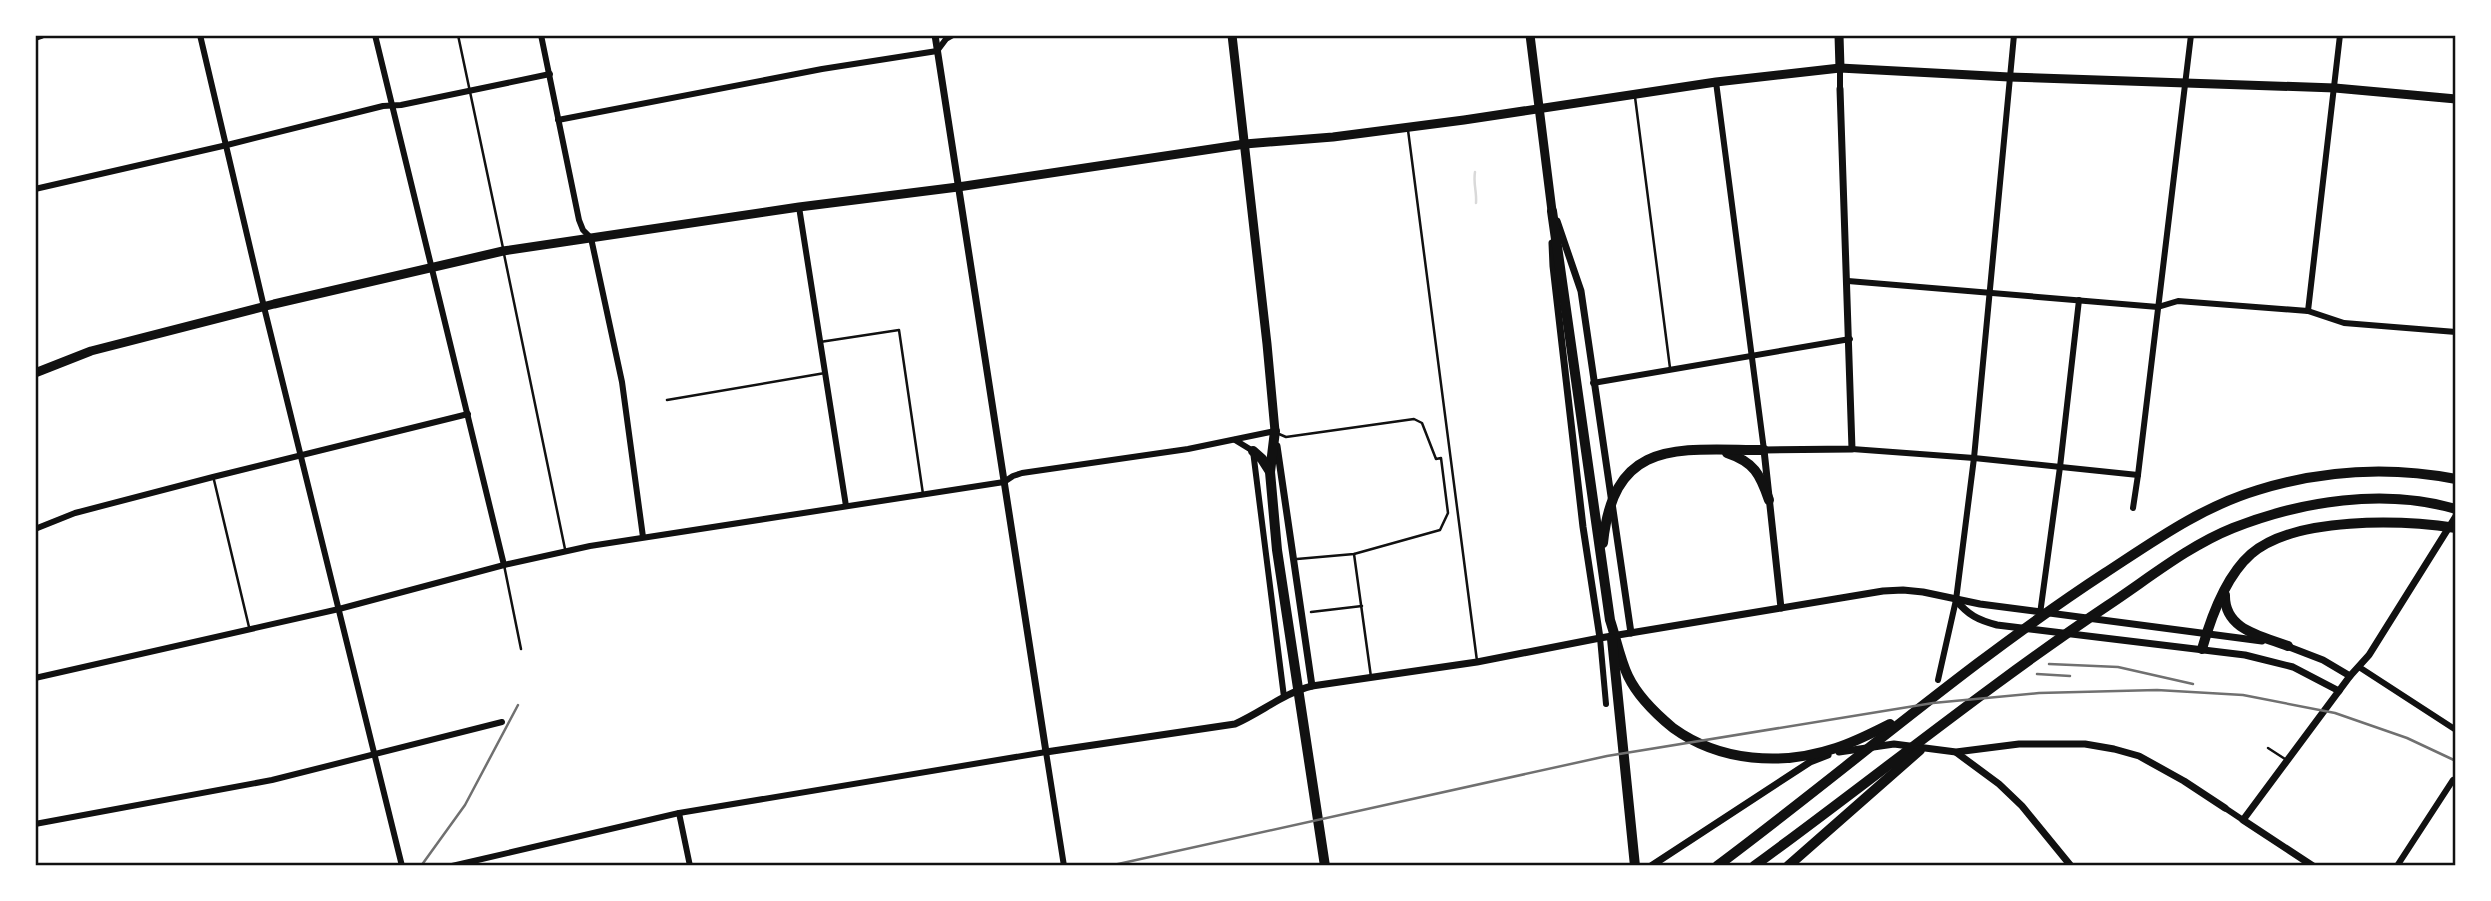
<svg xmlns="http://www.w3.org/2000/svg" width="2491" height="901" viewBox="0 0 2491 901" font-family="Roboto,sans-serif">
	<style>
		.lines { fill: none; stroke-linecap: round; stroke-linejoin: round }
		.stream { stroke: #d9d9d9; stroke-width: 2.5 }
		.service { stroke: #111; stroke-width: 2.5 }
		.minor { stroke: #111; stroke-width: 6 }
		.tertiary { stroke: #111; stroke-width: 7 }
		.secondary { stroke: #111; stroke-width: 8 }
		.primary { stroke: #111; stroke-width: 9 }
		.motorway { stroke: #111; stroke-width: 10 }
		.rail { stroke: #707070; stroke-width: 2.5 }
		.neatline { fill: none; stroke: #111; stroke-width: 2.5 }
	</style>
	<rect width="100%" height="100%" fill="#fff"/>
	<g class="lines">
		<path class="stream" d="M1475,172C1473,183 1477,192 1476,203"/>
		<g class="service">
			<polyline points="458,35 503,248"/>
			<polyline points="1635,97 1670,368"/>
			<polyline points="1408,130 1477,661"/>
			<polyline points="504,254 565,549"/>
			<polyline points="820,342 899,330 923,494"/>
			<polyline points="667,400 825,373"/>
			<polyline points="1279,434 1286,437 1414,419 1422,423 1436,459 1441,458 1448,513 1440,530 1354,554 1297,559"/>
			<polyline points="214,480 249,627"/>
			<polyline points="1354,554 1371,677"/>
			<polyline points="504,565 521,649"/>
			<polyline points="1311,612 1362,606"/>
			<polyline points="2268,748 2285,759"/>
		</g>
		<g class="minor">
			<polyline points="200,35 264,307 402,866"/>
			<polyline points="375,35 504,565"/>
			<polyline points="541,35 579,220 583,230 591,238 622,382 643,537"/>
			<polyline points="1840,68 1840,89"/>
			<polyline points="1716,82 1764,450"/>
			<polyline points="558,120 822,69 937,51 946,39 953,35"/>
			<polyline points="35,189 227,145 383,106 401,105 550,74"/>
			<polyline points="799,207 846,506"/>
			<polyline points="1848,281 2158,307 2178,301 2308,311 2344,323 2456,332"/>
			<polyline points="2308,311 2340,35"/>
			<polyline points="1593,383 1850,339"/>
			<polyline points="1235,440 1253,451 1284,697"/>
			<polyline points="1852,449 1974,458 2138,475"/>
			<polyline points="2133,508 2138,475 2191,35"/>
			<polyline points="35,529 75,513 213,477 468,414"/>
			<polyline points="2040,614 2060,467 2079,300"/>
			<polyline points="1600,638 1606,704"/>
			<polyline points="2359,667 2456,730"/>
			<polyline points="35,678 339,609 504,565 590,546 1004,482 1013,476 1022,473 1188,449 1275,431"/>
			<polyline points="1938,680 1956,600 1974,458 2014,35"/>
			<polyline points="2225,808 2243,820"/>
			<polyline points="679,813 690,866"/>
			<polyline points="35,824 272,780 502,722"/>
			<polyline points="452,866 679,813 1046,752 1064,866"/>
			<polyline points="2397,866 2453,780"/>
		</g>
		<g class="tertiary">
			<path d="M935,35L1046,752L1235,724C1262,712 1284,693 1312,686L1477,662L1600,638L1883,591L1903,590L1923,592L1980,604L2262,641"/>
			<polyline points="1557,221 1581,291 1631,633"/>
			<polyline points="1552,243 1553,266 1583,527 1600,638"/>
			<polyline points="1277,446 1312,686"/>
			<path d="M1956,600C1968,615 1978,620 1997,625L2245,655L2293,667L2339,691"/>
			<polyline points="1781,608 1764,450 1852,449 1840,89"/>
			<polyline points="2284,645 2323,660 2350,676"/>
			<polyline points="1839,752 1894,744 1956,752 2019,744 2085,744 2114,749 2139,756 2184,781 2225,808"/>
			<polyline points="1957,753 1999,784 2022,806 2071,866"/>
			<polyline points="1651,866 1810,762 1828,755"/>
			<polyline points="2313,866 2243,820 2350,676 2369,655 2456,516"/>
		</g>
		<polyline class="secondary" points="35,37 41,35"/>
		<g class="primary">
			<polyline points="1232,35 1267,344 1275,431"/>
			<polyline points="1530,35 1552,211"/>
			<polyline points="1839,35 1840,68"/>
			<polyline points="35,373 91,351 274,304 503,251 799,207 958,187 1245,144 1333,137 1464,120 1716,82 1840,68 2009,77 2335,88 2456,99"/>
		</g>
		<g class="motorway">
			<path d="M1552,211L1610,620C1616,638 1620,659 1628,676C1638,697 1656,714 1673,728C1720,762 1782,766 1836,748C1855,742 1872,733 1890,724"/>
			<polyline points="1275,431 1270,472 1277,550 1325,866"/>
			<polyline points="1253,451 1262,459 1269,470"/>
			<path d="M1727,453C1754,462 1760,474 1769,500"/>
			<path d="M1603,543C1614,436 1680,450 1764,450"/>
			<path d="M2225,595C2224,630 2262,636 2288,646"/>
			<polyline points="1612,639 1635,866"/>
			<path d="M2202,649C2211,617 2226,576 2251,554C2295,516 2402,520 2456,528"/>
			<path d="M1717,866C1847,769 1969,662 2105,573C2154,541 2201,507 2258,490C2323,470 2389,466 2456,479"/>
			<path d="M1754,866C1872,780 1986,687 2107,606C2148,579 2188,546 2233,528C2301,501 2384,488 2456,509"/>
			<polyline points="1788,866 1920,750"/>
		</g>
		<g class="rail">
			<polyline points="2049,664 2118,667 2193,684"/>
			<polyline points="2037,674 2070,676"/>
			<polyline points="421,866 465,805 518,705"/>
			<polyline points="1109,866 1607,756 1933,703 2039,693 2157,690 2243,695 2335,713 2407,738 2456,761"/>
		</g>
	</g>
	<rect width="2491" height="901" fill="none" stroke="#ffffff" stroke-width="74"/>
	<rect x="37" y="37" width="2417" height="827" class="neatline"/>
</svg>
